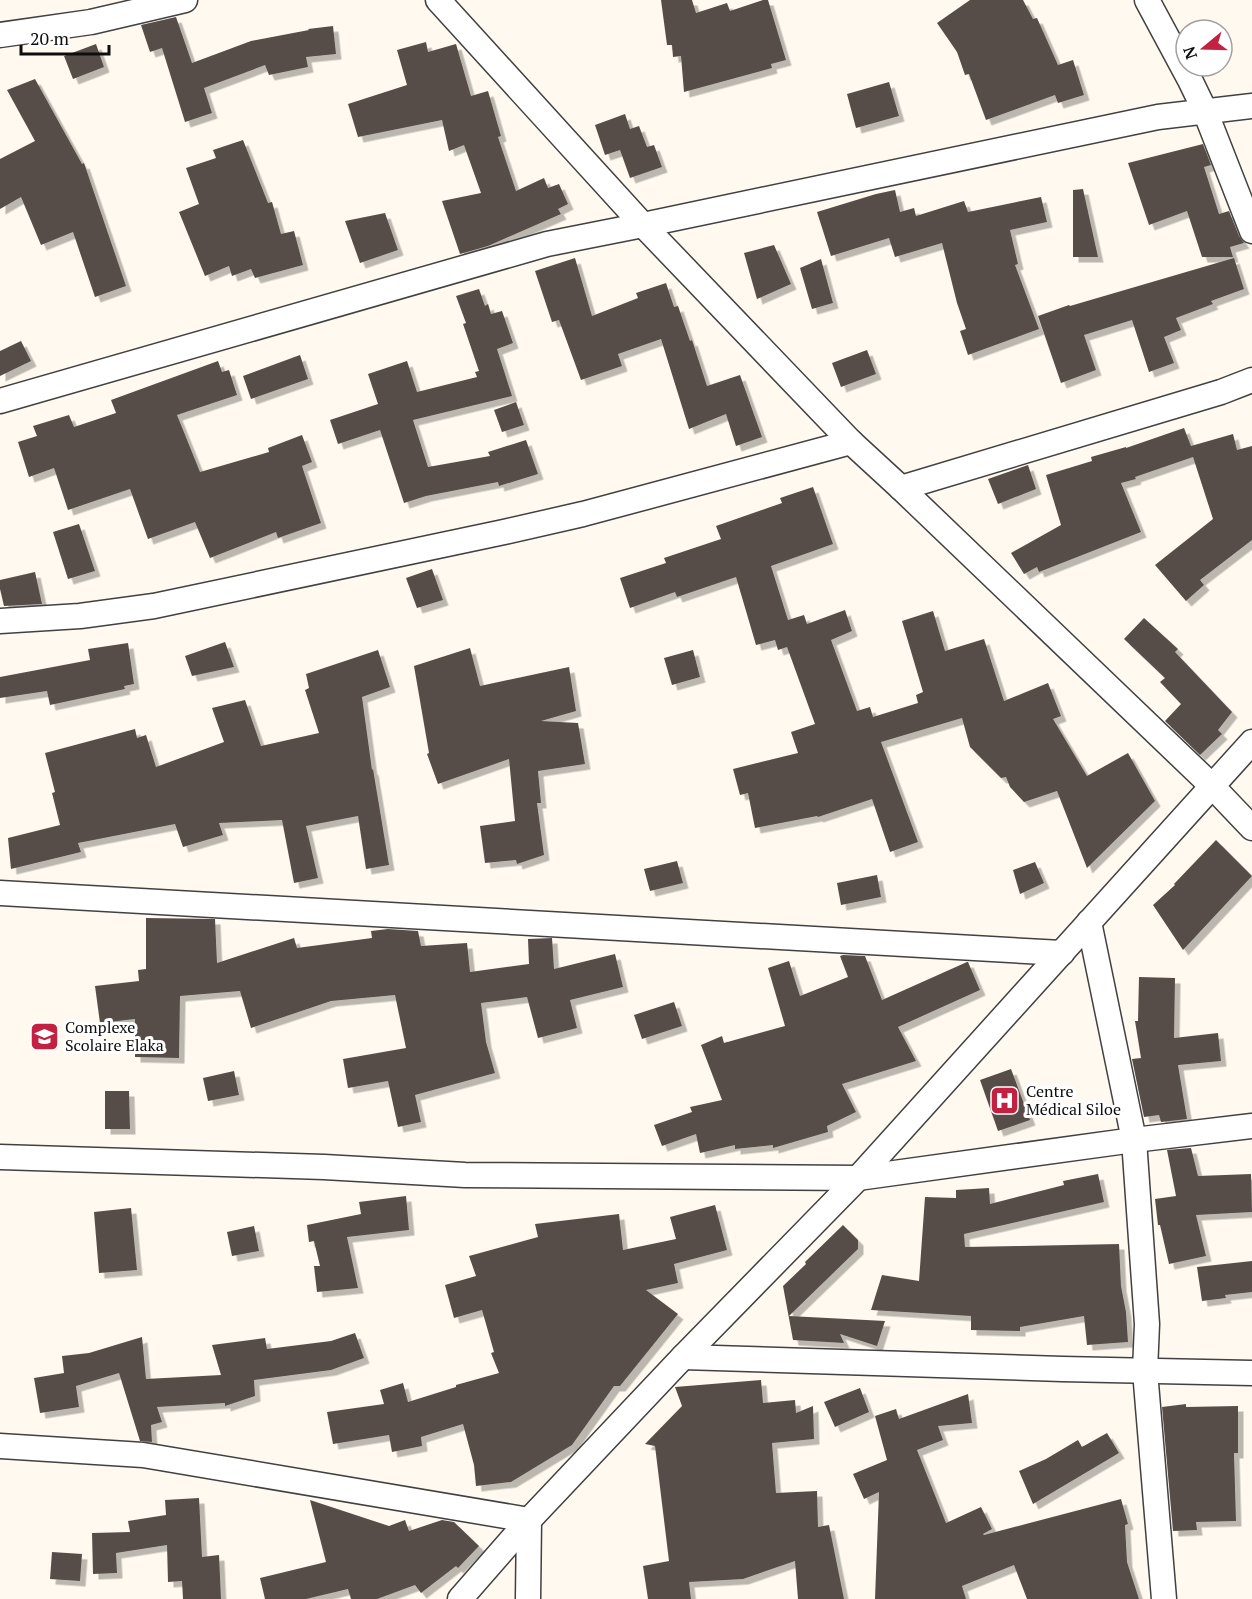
<svg xmlns="http://www.w3.org/2000/svg" width="1252" height="1599" viewBox="0 0 1252 1599" font-family="'PT Serif',serif">
	<style>
		.building { fill: #574d4a; filter: url(#shadow) }
		.lines { fill: none; stroke-linecap: round; stroke-linejoin: round }
		.street-casing { stroke: #414141; stroke-width: 27 }
		.street { stroke: #fff; stroke-width: 24 }
		.labels { text-anchor: middle; stroke-width: 6; stroke-linejoin: round; paint-order: stroke }
		.poi-label { font-size: 16px; fill: #0e0e0e; stroke: #fff; text-anchor: start }
	</style>
	<defs>
		<filter id="shadow"><feDropShadow dx="5.5" dy="5.5" stdDeviation="0" flood-color="#0004"/></filter>
	</defs>
	<rect width="100%" height="100%" fill="#fff9ef"/>
	<g class="building">
		<polygon points="661,0 692,0 696,13 727,3 730,11 763,0 768,0 786,60 771,64 772,68 684,92 681,56 673,57 672,45 667,45"/>
		<polygon points="970,0 1023,0 1033,19 1037,18 1058,65 1073,60 1084,95 1058,103 1055,95 986,120 969,74 965,75 957,52 937,23"/>
		<polygon points="176,17 192,63 251,41 309,30 308,29 333,26 336,54 306,57 308,67 269,75 265,65 204,88 212,113 185,122 162,48 150,52 141,25"/>
		<polygon points="426,42 428,52 456,44 471,96 488,91 501,136 498,137 516,191 544,178 548,188 559,184 568,204 558,209 561,214 488,246 460,254 442,201 481,193 464,145 449,151 442,120 358,137 348,104 407,85 397,50"/>
		<polygon points="96,44 104,67 73,79 64,56"/>
		<polygon points="35,79 82,164 84,163 126,286 95,297 73,232 41,245 21,197 0,209 0,159 35,141 7,90"/>
		<polygon points="889,82 899,116 856,128 847,94"/>
		<polygon points="625,114 630,129 639,126 647,147 654,145 662,167 630,178 620,150 605,155 595,125"/>
		<polygon points="243,140 268,203 272,202 281,234 294,231 303,265 255,278 251,269 232,276 229,266 205,276 179,212 199,204 186,168 216,158 213,150"/>
		<polygon points="1203,144 1211,165 1204,167 1219,214 1229,211 1239,236 1244,243 1230,247 1233,257 1202,257 1187,211 1149,225 1128,163"/>
		<polygon points="1083,189 1098,257 1073,257 1073,190"/>
		<polygon points="895,190 900,212 914,208 916,216 964,201 968,212 1041,197 1047,222 1010,230 1018,264 1015,265 1039,329 968,355 960,331 966,329 957,303 942,243 895,257 889,238 831,256 817,212 876,194"/>
		<polygon points="385,213 398,250 360,263 345,221"/>
		<polygon points="774,245 791,284 757,299 744,253"/>
		<polygon points="575,258 592,316 638,298 636,293 666,283 674,307 678,306 690,341 692,340 707,386 740,375 762,437 736,446 726,414 689,429 661,339 618,354 622,366 581,380 559,320 552,322 535,271"/>
		<polygon points="1234,258 1244,289 1211,301 1213,304 1176,318 1181,330 1164,337 1174,363 1149,372 1132,320 1084,335 1096,370 1061,383 1038,316 1069,305 1070,306"/>
		<polygon points="821,259 833,303 812,309 800,268"/>
		<polygon points="479,289 485,306 488,304 491,314 502,311 513,343 497,349 512,396 413,420 428,467 490,456 488,452 526,440 538,474 499,486 498,482 426,496 404,503 380,430 338,444 330,420 378,404 368,374 407,361 417,392 477,377 475,372 479,371 463,324 466,323 456,296"/>
		<polygon points="21,341 31,361 0,376 0,351"/>
		<polygon points="867,350 876,374 841,387 832,363"/>
		<polygon points="300,355 308,379 251,399 243,376"/>
		<polygon points="218,361 222,372 229,370 237,395 177,415 200,472 269,452 268,448 302,435 312,462 302,466 321,523 278,538 276,532 210,558 195,522 148,539 130,489 68,510 54,468 29,477 18,442 37,436 33,426 69,415 74,427 116,413 111,400"/>
		<polygon points="516,402 524,425 502,432 494,410"/>
		<polygon points="1184,428 1191,446 1233,434 1237,450 1252,446 1252,540 1200,580 1204,585 1186,601 1155,565 1213,519 1193,457 1135,477 1136,479 1121,483 1141,532 1039,572 1037,567 1024,574 1011,553 1061,525 1046,475 1092,461 1091,457 1126,447 1126,448"/>
		<polygon points="1028,465 1036,489 998,504 988,479"/>
		<polygon points="813,487 833,544 771,566 788,620 804,615 807,624 845,610 852,631 831,640 857,711 870,707 873,717 918,703 916,695 923,692 902,621 933,611 945,651 984,639 1004,701 1048,683 1061,716 1053,719 1087,776 1128,753 1155,801 1087,868 1057,791 1024,802 1010,787 1006,777 1001,778 970,747 962,718 881,742 918,842 890,852 872,799 818,817 817,816 755,828 748,793 740,795 733,769 798,753 791,732 815,724 787,647 778,650 775,640 756,645 736,577 677,597 675,592 630,608 620,578 666,563 664,558 721,539 716,526 782,503 780,498"/>
		<polygon points="79,524 95,571 68,579 53,532"/>
		<polygon points="432,569 443,600 417,608 406,578"/>
		<polygon points="35,572 42,604 4,606 0,589 0,580"/>
		<polygon points="1144,618 1178,649 1175,652 1232,712 1218,730 1222,734 1200,755 1165,721 1181,704 1160,682 1165,678 1124,639"/>
		<polygon points="225,642 234,667 192,676 185,656"/>
		<polygon points="128,643 134,684 124,686 125,689 50,705 47,691 0,698 0,677 90,660 88,649"/>
		<polygon points="470,648 480,686 569,667 576,711 541,721 578,723 585,764 538,771 541,803 537,803 544,855 517,864 516,860 485,863 480,826 515,821 509,759 438,784 427,754 429,753 414,666"/>
		<polygon points="378,650 390,687 362,697 372,770 373,769 389,865 366,869 358,816 306,826 318,878 294,883 282,820 219,823 223,835 183,847 175,824 78,843 81,852 11,869 8,838 60,825 52,793 55,792 45,753 135,729 137,738 146,735 156,767 224,742 212,708 245,700 261,746 319,733 305,690 309,688 306,674"/>
		<polygon points="693,650 700,677 672,685 664,658"/>
		<polygon points="1216,840 1252,876 1183,950 1153,905 1175,885 1174,884"/>
		<polygon points="677,861 683,883 650,891 644,869"/>
		<polygon points="1035,862 1044,883 1020,894 1013,870"/>
		<polygon points="877,875 881,897 841,905 837,883"/>
		<polygon points="146,918 215,919 217,963 294,938 297,948 372,938 371,931 388,929 418,931 421,946 467,943 470,972 529,964 528,939 552,938 554,969 615,954 623,987 570,1000 577,1028 538,1038 527,997 481,1003 486,1042 495,1073 415,1095 421,1122 398,1127 388,1081 348,1088 343,1059 406,1048 395,995 331,1001 251,1028 240,991 180,996 179,1058 135,1057 135,1019 100,1023 95,986 139,981 138,970 146,969"/>
		<polygon points="843,955 865,956 882,1000 967,962 968,962 980,990 898,1027 916,1061 842,1084 856,1112 827,1126 828,1132 773,1148 773,1145 735,1149 735,1145 700,1153 696,1134 662,1146 654,1125 692,1112 690,1107 722,1100 701,1045 722,1036 724,1043 785,1026 768,968 789,961 800,996 848,977 840,956"/>
		<polygon points="1139,977 1175,978 1174,1038 1218,1033 1221,1061 1178,1065 1187,1119 1161,1122 1159,1115 1144,1117 1132,1059 1141,1058 1135,1021 1138,1021"/>
		<polygon points="674,1002 682,1026 642,1039 634,1015"/>
		<polygon points="1011,1069 1030,1120 998,1131 980,1080"/>
		<polygon points="234,1071 239,1095 208,1101 203,1078"/>
		<polygon points="105,1091 129,1091 130,1129 105,1129"/>
		<polygon points="1191,1148 1198,1176 1251,1174 1252,1212 1196,1215 1206,1256 1169,1264 1160,1225 1158,1225 1155,1199 1176,1196 1167,1150"/>
		<polygon points="1098,1174 1104,1202 964,1234 965,1247 1119,1244 1121,1286 1126,1312 1128,1342 1087,1345 1084,1316 1020,1327 1020,1331 971,1330 971,1316 871,1310 882,1275 919,1281 925,1197 956,1198 956,1190 989,1188 990,1204 1064,1185 1063,1181"/>
		<polygon points="406,1196 409,1230 347,1237 358,1288 317,1292 314,1266 320,1266 314,1241 309,1242 307,1225 361,1214 359,1202"/>
		<polygon points="715,1205 727,1250 674,1264 678,1283 646,1290 678,1314 620,1386 614,1386 572,1445 511,1482 476,1486 474,1465 463,1424 421,1437 422,1446 392,1452 389,1435 333,1444 327,1412 384,1404 380,1390 403,1383 408,1402 456,1387 456,1385 499,1373 491,1353 494,1352 482,1310 454,1318 445,1285 476,1276 469,1256 538,1237 535,1224 619,1214 623,1250 676,1239 670,1217"/>
		<polygon points="131,1208 137,1270 99,1273 94,1212"/>
		<polygon points="843,1225 858,1240 858,1249 789,1316 885,1321 877,1346 840,1334 844,1343 793,1340 783,1286 806,1264 805,1262"/>
		<polygon points="254,1226 259,1251 232,1256 227,1232"/>
		<polygon points="1252,1261 1252,1292 1225,1295 1226,1298 1202,1301 1197,1267"/>
		<polygon points="355,1333 364,1358 331,1370 254,1380 255,1396 225,1406 225,1403 157,1407 162,1422 151,1425 152,1442 140,1441 119,1373 76,1386 79,1407 40,1413 34,1378 64,1373 62,1356 89,1353 142,1337 146,1379 221,1375 212,1345 265,1338 267,1349 331,1341"/>
		<polygon points="761,1380 763,1403 795,1400 796,1413 813,1406 814,1439 772,1443 776,1493 817,1491 818,1527 829,1525 844,1599 798,1599 795,1561 743,1579 689,1582 691,1599 648,1599 643,1566 669,1561 655,1446 645,1444 682,1406 675,1387"/>
		<polygon points="860,1388 869,1412 835,1427 824,1402"/>
		<polygon points="968,1394 972,1423 938,1426 943,1440 917,1450 946,1523 981,1507 992,1529 983,1534 984,1535 1121,1499 1128,1524 1125,1525 1127,1562 1139,1599 1027,1599 1014,1565 962,1586 966,1599 875,1599 879,1492 864,1499 853,1474 887,1460 875,1416 896,1409 899,1419"/>
		<polygon points="1186,1404 1186,1407 1238,1406 1238,1453 1234,1453 1236,1521 1196,1522 1197,1530 1173,1531 1162,1407"/>
		<polygon points="1107,1433 1119,1453 1033,1504 1019,1471 1046,1459 1078,1440 1082,1447"/>
		<polygon points="199,1498 202,1557 219,1555 221,1599 183,1599 182,1581 168,1582 167,1545 116,1553 117,1573 93,1574 92,1533 130,1532 128,1521 166,1515 165,1500"/>
		<polygon points="310,1500 389,1526 405,1520 409,1531 442,1520 454,1522 479,1546 458,1568 456,1566 421,1593 415,1585 377,1599 351,1599 348,1589 306,1599 265,1599 260,1578 326,1562"/>
		<polygon points="52,1552 82,1554 80,1581 50,1579"/>
	</g>
	<g class="lines">
		<defs>
			<g id="street">
				<polyline points="438,0 643,225 851,442 901,488 1212,786 1252,828"/>
				<polyline points="1147,0 1190,80 1205,111 1252,231"/>
				<polyline points="0,35 91,22 185,0"/>
				<polyline points="0,401 547,244 643,225 1158,117 1252,106"/>
				<polyline points="901,488 1221,392 1252,380"/>
				<polyline points="0,621 80,616 154,606 504,532 583,514 851,442"/>
				<polyline points="0,893 1062,953"/>
				<polyline points="1089,922 1134,1140 1147,1324 1145,1371 1164,1599"/>
				<polyline points="0,1157 324,1167 465,1175 858,1178 1134,1140 1252,1126"/>
				<polyline points="683,1357 1062,1369 1252,1373"/>
				<polyline points="0,1446 143,1455 529,1520 528,1599"/>
				<polyline points="460,1599 529,1520 683,1357 858,1178 1252,742"/>
			</g>
		</defs>
		<use href="#street" class="street-casing"/>
		<use href="#street" class="street"/>
	</g>
	<defs>
		<symbol id="school-square" viewBox="-11 -11 22 22"><rect x="-9" y="-9" width="18" height="18" rx="4" fill="#c32142" stroke="#fff"/><path d="M0-5L7-2L0 1L-7-2ZM-4 1L0 2.5L4 1V4Q0 6-4 4Z" fill="#fff"/></symbol>
		<symbol id="hospital-square" viewBox="-11 -11 22 22"><rect x="-9" y="-9" width="18" height="18" rx="4" fill="#c32142" stroke="#fff"/><path d="M-5-5h3v3.5h4V-5h3V5h-3V1.5h-4V5h-3Z" fill="#fff"/></symbol>
	</defs>
	<g fill-rule="evenodd">
		<use href="#school-square" x="28" y="1020" width="33" height="33"/>
		<use href="#hospital-square" x="988" y="1084" width="33" height="33"/>
	</g>
	<g class="labels">
		<g class="poi-label">
			<text x="65" y="1033">Complexe<tspan x="65" dy="18">Scolaire Elaka</tspan></text>
			<text x="1026" y="1097">Centre<tspan x="1026" dy="18">Médical Siloe</tspan></text>
		</g>
	</g>
	<g transform="translate(1204 48) rotate(251)"><circle r="28" fill="#ffffff" stroke="#9f9f9f" stroke-width="1.5"/>
	<path d="M0-4.5L10 22L0 15L-10 22Z" fill="#c32142"/>
	<text y="-9" font-size="16" font-weight="bold" text-anchor="middle" fill="#0e0e0e">N</text>
	</g>
	<path d="M21 45v9h88v-9" fill="none" stroke="#0e0e0e" stroke-width="3"/>
	<text x="30" y="45" font-size="18" fill="#0e0e0e" stroke="#ffffff" stroke-width="4.5" paint-order="stroke">20 m</text>
</svg>
